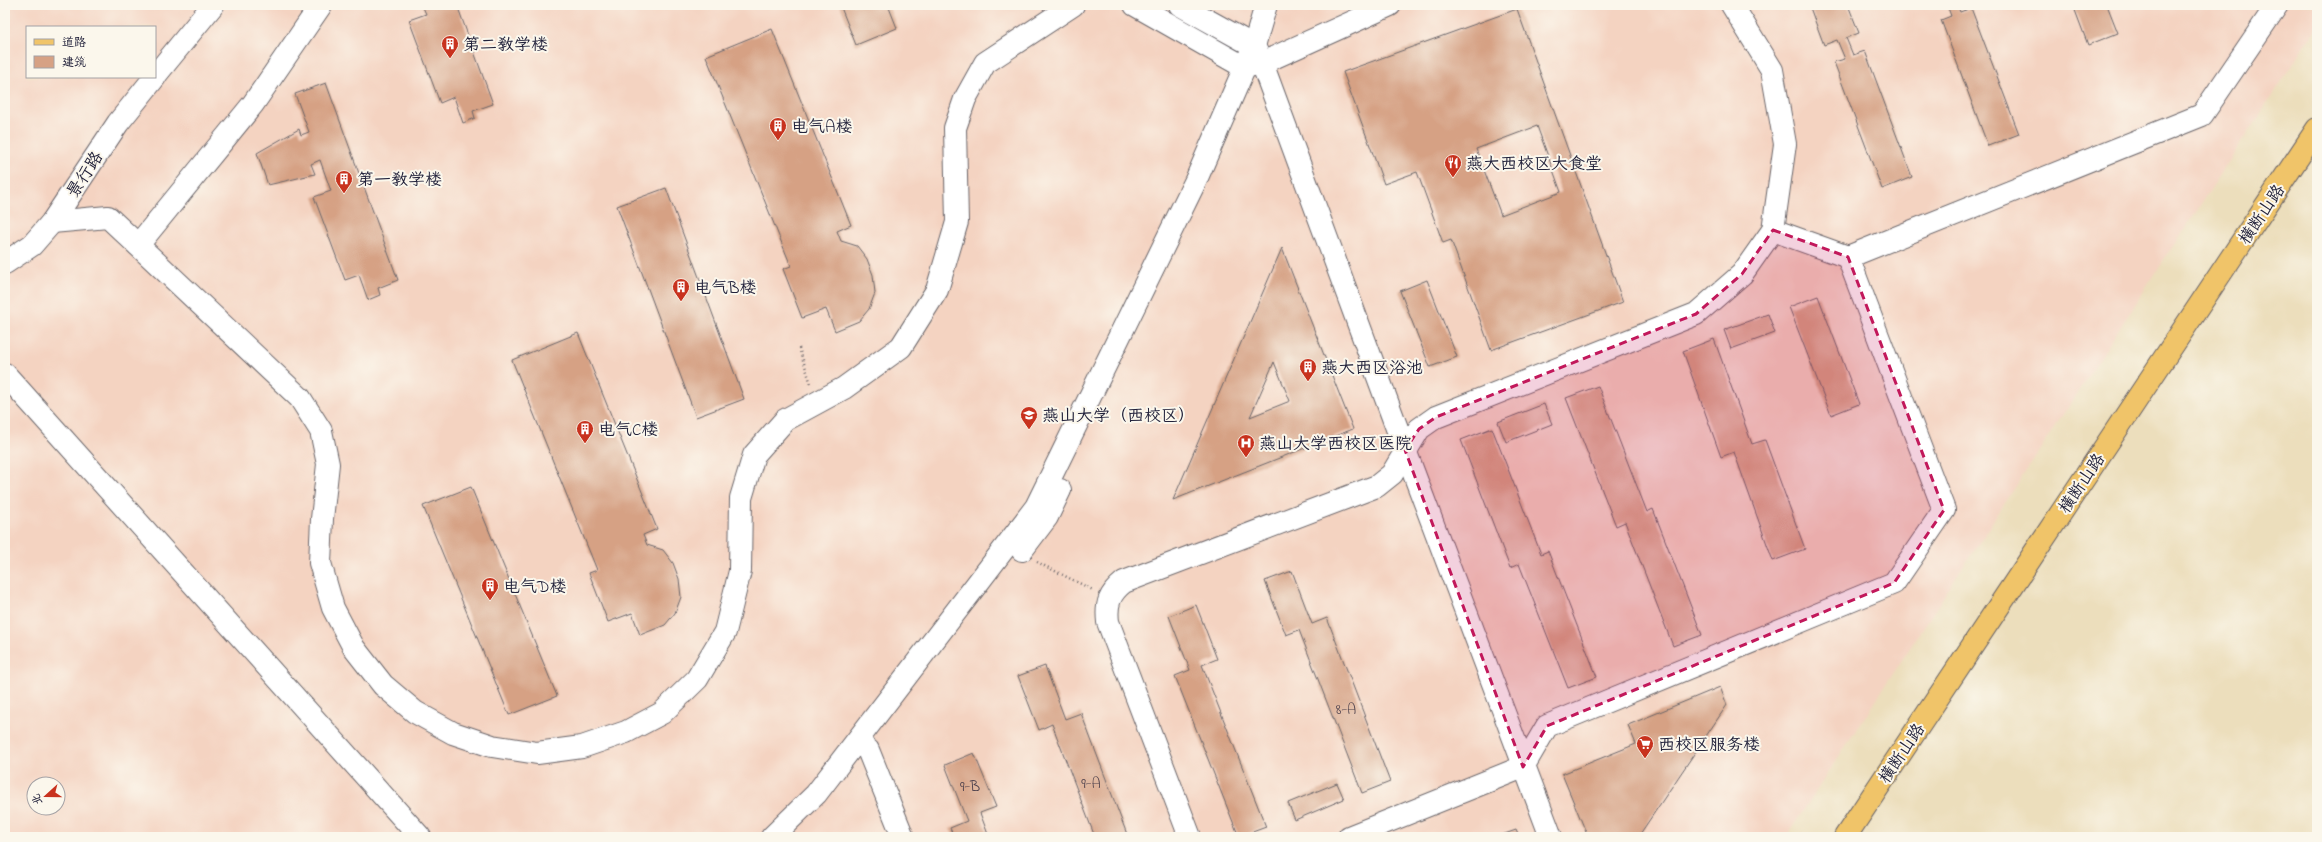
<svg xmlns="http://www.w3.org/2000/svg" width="2322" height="842" viewBox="0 0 2322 842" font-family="'Indie Flower','LXGW WenKai TC',sans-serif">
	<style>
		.built { fill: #f4d3c1; fill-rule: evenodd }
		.building { fill: #d6a184; fill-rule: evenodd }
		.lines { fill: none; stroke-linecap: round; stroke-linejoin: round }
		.minor-casing { stroke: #696468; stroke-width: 24 }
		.major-casing { stroke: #696468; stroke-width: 24 }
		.path { stroke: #696468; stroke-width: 2.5; stroke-dasharray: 1 3; stroke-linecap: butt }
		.minor { stroke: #fff; stroke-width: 22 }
		.major { stroke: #f0c469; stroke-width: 22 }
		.marked { fill: #c2185b; fill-opacity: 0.2; stroke: #c2185b; stroke-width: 3; stroke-dasharray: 8 5; stroke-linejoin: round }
		.labels { text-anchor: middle; stroke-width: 4; stroke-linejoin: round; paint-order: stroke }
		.number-label { font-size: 15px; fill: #4f424d }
		.poi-label { font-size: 17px; fill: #22223b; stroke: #fbf7ec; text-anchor: start }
		.street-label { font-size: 17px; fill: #22223b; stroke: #fbf7ec }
	</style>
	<rect width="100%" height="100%" fill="#fbf7ec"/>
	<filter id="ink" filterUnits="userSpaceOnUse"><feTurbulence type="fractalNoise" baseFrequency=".025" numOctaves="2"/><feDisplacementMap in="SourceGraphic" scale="8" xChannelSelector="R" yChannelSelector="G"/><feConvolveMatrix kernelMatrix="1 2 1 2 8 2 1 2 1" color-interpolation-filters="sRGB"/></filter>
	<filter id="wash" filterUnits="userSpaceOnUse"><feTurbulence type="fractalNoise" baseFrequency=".012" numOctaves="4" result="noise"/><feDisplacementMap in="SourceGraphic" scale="16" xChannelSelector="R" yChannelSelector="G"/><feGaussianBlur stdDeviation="0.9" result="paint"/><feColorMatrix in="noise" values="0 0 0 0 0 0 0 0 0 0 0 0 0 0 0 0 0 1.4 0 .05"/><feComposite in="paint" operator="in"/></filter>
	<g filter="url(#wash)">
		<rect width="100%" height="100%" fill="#ecdebc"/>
		<path class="built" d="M5,5H2317V27L1786,837H5ZM27,27H155V77H27ZM34,784H58V808H34Z"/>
		<g id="blocks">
			<g class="building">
				<polygon points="422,5 457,5 493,104 473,111 475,118 463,123 454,97 440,103 409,20 426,14"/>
				<polygon points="840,5 888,5 897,28 856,45"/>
				<polygon points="1809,5 1848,5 1859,33 1846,38 1853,55 1865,51 1912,177 1882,189 1834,62 1845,59 1837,40 1824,45"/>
				<polygon points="1947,5 1957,5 1960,12 1971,8 2019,134 1988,146 1941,20 1951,16"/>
				<polygon points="2073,5 2107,5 2118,33 2088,45"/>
				<path d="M1517,9L1623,302L1491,350L1451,240L1443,243L1417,172L1384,184L1343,72ZM1537,126L1561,192L1501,215L1476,149Z"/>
				<polygon points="772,29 851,225 837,231 841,241 857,246 867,259 873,275 875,293 869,309 859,321 835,331 826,309 802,318 783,269 791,266 706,56"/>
				<polygon points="326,83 398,280 378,288 380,295 368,300 359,275 345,280 314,197 331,191 320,160 311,164 315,174 268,185 257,153 299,129 301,135 309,132 295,94"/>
				<polygon points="666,188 744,399 696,417 617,206"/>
				<path d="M1282,248L1353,429L1173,500ZM1274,362L1290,401L1250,417Z"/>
				<polygon points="1427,280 1457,357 1430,367 1400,291"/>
				<polygon points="1818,296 1859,404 1831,415 1789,307"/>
				<polygon points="1768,314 1775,333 1731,349 1724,330"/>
				<polygon points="578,333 657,529 643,535 647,545 663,550 673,563 679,579 681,597 675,613 665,625 640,635 632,613 608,622 589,573 597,570 512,360"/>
				<polygon points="1714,339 1752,444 1765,440 1805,549 1773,561 1734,452 1721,457 1683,351"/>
				<polygon points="1598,386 1647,512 1653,509 1702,635 1673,646 1625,522 1616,526 1566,398"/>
				<polygon points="1544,404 1552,424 1506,442 1498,422"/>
				<polygon points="1492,428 1541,554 1548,551 1597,677 1568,688 1519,564 1510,568 1461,440"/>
				<polygon points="471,487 557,696 509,715 423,506"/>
				<polygon points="1292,571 1312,624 1327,618 1390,782 1362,793 1299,630 1286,635 1265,581"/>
				<polygon points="1196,605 1217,659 1202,665 1266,827 1239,837 1175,676 1190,670 1169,616"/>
				<polygon points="1045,666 1065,719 1081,713 1128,837 1095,837 1052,724 1039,730 1018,676"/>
				<polygon points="1720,687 1727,705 1638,837 1588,837 1562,774 1636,744 1628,725"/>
				<polygon points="974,753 996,807 980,813 989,837 954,837 950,828 967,821 945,765"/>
				<polygon points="1337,783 1344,799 1295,820 1288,803"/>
				<polygon points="1516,830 1519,837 1496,837"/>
			</g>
		</g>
	</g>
	<g filter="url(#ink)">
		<use href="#blocks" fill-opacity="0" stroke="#696468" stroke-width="1"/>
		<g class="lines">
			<defs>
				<g id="minor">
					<polyline points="1135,5 1244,67 1262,63 1390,5"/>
					<polyline points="1180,5 1254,46 1262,63 1405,450 1551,837"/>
					<polyline points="155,76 213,5"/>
					<polyline points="52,222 108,217 300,398 321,431 328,464 322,519 320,563 333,608 354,648 383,685 415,712 453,733 492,746 537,753 582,747 626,732 662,713 697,679 725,632 740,571 741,498 754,455 785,420 844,388 901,347 937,290 957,222 955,128 965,99 985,63 1073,5"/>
					<polyline points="1773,230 1848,257 2202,115 2277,5"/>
					<polyline points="138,245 253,104 321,5"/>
					<polyline points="5,263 32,245 52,222 118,123 155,77"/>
					<polyline points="5,374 420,837"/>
					<polyline points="1022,550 1047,517 1060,490"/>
					<polyline points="857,742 868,750 903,837"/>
					<polyline points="772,837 816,794 1036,507 1196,180 1254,46 1266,5"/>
					<path d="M1190,837L1108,622C1106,604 1109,594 1124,582L1377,486L1392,474L1419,429L1436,417L1696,314L1742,274L1773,230L1785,144L1772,70L1732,5"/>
					<polyline points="1349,837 1523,767 1547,726 1894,583 1944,510 1848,257"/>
				</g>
				<polyline id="major" points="1845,837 2317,129"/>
			</defs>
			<use href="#minor" class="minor-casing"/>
			<use href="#major" class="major-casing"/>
			<g class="path">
				<polyline points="799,348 811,384"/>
				<polyline points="1037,562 1093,590"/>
			</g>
			<use href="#minor" class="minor"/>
			<use href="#major" class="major"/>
		</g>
	</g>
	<path class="marked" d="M1773,230L1848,257L1944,510L1894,583L1547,726L1523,767L1405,450L1419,429L1436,417L1696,314L1742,274Z"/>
	<defs>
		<symbol id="building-pin" viewBox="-11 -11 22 30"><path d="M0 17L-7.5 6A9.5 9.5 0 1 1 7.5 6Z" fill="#c8321e" stroke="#fbf7ec"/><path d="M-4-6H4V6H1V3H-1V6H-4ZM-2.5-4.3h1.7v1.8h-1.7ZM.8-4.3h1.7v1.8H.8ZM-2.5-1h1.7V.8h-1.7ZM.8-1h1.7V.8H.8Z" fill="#fff"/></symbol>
		<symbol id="restaurant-pin" viewBox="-11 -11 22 30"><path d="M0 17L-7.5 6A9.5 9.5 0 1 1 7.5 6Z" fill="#c8321e" stroke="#fbf7ec"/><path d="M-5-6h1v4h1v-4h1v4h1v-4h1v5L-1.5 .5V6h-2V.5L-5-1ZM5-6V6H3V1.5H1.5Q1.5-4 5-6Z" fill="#fff"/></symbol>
		<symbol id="university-pin" viewBox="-11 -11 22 30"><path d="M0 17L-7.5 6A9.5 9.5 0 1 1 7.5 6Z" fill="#c8321e" stroke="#fbf7ec"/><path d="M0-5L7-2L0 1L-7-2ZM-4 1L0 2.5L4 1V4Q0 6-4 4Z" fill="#fff"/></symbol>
		<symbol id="hospital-pin" viewBox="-11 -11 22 30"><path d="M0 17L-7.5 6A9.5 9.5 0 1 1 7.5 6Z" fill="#c8321e" stroke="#fbf7ec"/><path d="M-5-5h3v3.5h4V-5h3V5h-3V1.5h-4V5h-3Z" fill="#fff"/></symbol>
		<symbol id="supermarket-pin" viewBox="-11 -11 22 30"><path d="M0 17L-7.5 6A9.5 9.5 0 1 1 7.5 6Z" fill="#c8321e" stroke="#fbf7ec"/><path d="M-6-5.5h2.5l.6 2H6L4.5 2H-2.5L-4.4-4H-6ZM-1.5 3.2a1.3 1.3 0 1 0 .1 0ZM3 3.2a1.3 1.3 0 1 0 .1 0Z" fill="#fff"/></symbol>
	</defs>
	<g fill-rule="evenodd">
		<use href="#building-pin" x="440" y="34" width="20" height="27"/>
		<use href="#building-pin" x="768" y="116" width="20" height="27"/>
		<use href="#restaurant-pin" x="1443" y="153" width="20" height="27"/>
		<use href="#building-pin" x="334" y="169" width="20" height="27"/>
		<use href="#building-pin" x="671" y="277" width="20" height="27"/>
		<use href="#building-pin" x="1298" y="357" width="20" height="27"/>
		<use href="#university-pin" x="1019" y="405" width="20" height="27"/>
		<use href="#building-pin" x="575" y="419" width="20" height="27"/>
		<use href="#hospital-pin" x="1236" y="433" width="20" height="27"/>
		<use href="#building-pin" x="480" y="576" width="20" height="27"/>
		<use href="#supermarket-pin" x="1635" y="734" width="20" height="27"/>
	</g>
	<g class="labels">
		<g class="number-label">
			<text x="1346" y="714">8-A</text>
			<text x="1091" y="788">9-A</text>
			<text x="970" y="791">9-B</text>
		</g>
		<g class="poi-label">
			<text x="463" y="50">第二教学楼</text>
			<text x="791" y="132">电气A楼</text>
			<text x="1466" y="169">燕大西校区大食堂</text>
			<text x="357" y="185">第一教学楼</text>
			<text x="694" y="293">电气B楼</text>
			<text x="1321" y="373">燕大西区浴池</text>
			<text x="1042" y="421">燕山大学（西校区）</text>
			<text x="598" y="435">电气C楼</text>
			<text x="1259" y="449">燕山大学西校区医院</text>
			<text x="503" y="592">电气D楼</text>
			<text x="1658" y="750">西校区服务楼</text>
		</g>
		<g class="street-label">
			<text transform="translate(84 174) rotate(-57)" y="6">景行路</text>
			<text transform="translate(2261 214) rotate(-56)" y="6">横断山路</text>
			<text transform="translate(2081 483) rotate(-56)" y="6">横断山路</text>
			<text transform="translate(1901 753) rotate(-56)" y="6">横断山路</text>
		</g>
	</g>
	<rect width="2322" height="842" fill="none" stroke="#fbf7ec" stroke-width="20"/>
	<rect x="26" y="26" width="130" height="52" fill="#fbf7ec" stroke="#a4a2a5"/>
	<rect x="34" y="39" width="20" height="6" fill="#f0c469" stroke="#a4a2a5"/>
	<text x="62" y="46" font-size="12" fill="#22223b">道路</text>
	<rect x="34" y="56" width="20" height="12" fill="#d6a184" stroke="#a4a2a5"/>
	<text x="62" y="66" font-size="12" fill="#22223b">建筑</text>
	<g transform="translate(46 796) rotate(249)"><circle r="19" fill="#fbf7ec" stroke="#a4a2a5"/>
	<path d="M0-3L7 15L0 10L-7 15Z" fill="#c8321e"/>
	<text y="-6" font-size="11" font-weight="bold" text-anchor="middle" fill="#22223b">北</text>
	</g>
</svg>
